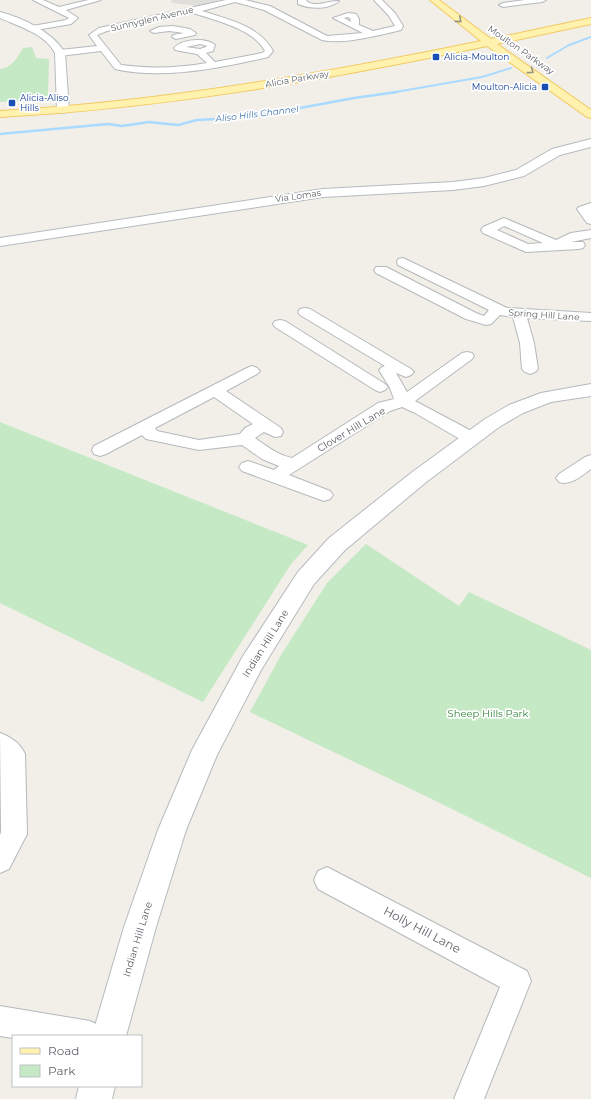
<svg xmlns="http://www.w3.org/2000/svg" width="591" height="1099" viewBox="0 0 591 1099" font-family="Montserrat,sans-serif">
	<style>
		.industrial { fill: #e0deda }
		.green { fill: #c5e8c5 }
		.lines { fill: none; stroke-linecap: round; stroke-linejoin: round }
		.stream-far1 { stroke: #aadaff; stroke-width: 2 }
		.stream { stroke: #aadaff; stroke-width: 2.5 }
		.street-casing { stroke: #b5b8bc; stroke-width: 2 }
		.secondary-casing { stroke: #b6babf; stroke-width: 2 }
		.primary-casing { stroke: #f2c960; stroke-width: 2 }
		.street { fill: #fff; fill-rule: evenodd }
		.secondary { fill: #fff; fill-rule: evenodd }
		.primary { fill: #fff2af; fill-rule: evenodd }
		.oneway { stroke: #979581 }
		.transit-dot { fill: #1a4fb4; stroke: #fff; stroke-width: 1.5 }
		.labels { text-anchor: middle; stroke-width: 3.5; stroke-linejoin: round; paint-order: stroke }
		.far-street-label { font-size: 9px; fill: #5f6368; stroke: #fff }
		.far-transit-label { font-size: 9px; fill: #164399; stroke: #fff; text-anchor: start }
		.far-water-label { font-size: 9px; font-style: italic; fill: #4174aa; stroke: #fff }
		.street-label { font-size: 10px; fill: #5f6368; stroke: #fff }
		.park-label { font-size: 10px; fill: #348238; stroke: #fff }
		.near-street-label { font-size: 12px; fill: #5f6368; stroke: #fff }
	</style>
	<rect width="100%" height="100%" fill="#f1efe8"/>
	<polygon class="industrial" points="171,0 220,0 199,6 172,3"/>
	<g class="green">
		<path d="M32,47L36,58L49,59L48,96L38,100L0,102V69C13,67 17,58 23,48Z"/>
		<polygon points="0,422 308,545 291,564 203,702 0,603"/>
		<polygon points="366,544 459,606 469,592 591,650 591,878 438,802 250,712 281,655 327,583"/>
	</g>
	<g class="lines">
		<g class="stream-far1">
			<polyline points="547,58 569,45 591,37"/>
			<polyline points="390,93 482,77 511,68"/>
		</g>
		<polyline class="stream" points="0,134 108,124 122,126 149,122 178,125 197,120 233,118 273,113 354,98 397,92"/>
		<defs>
			<g id="street">
				<polygon points="33,0 43,0 59,7 88,0 101,0 66,10 78,18 71,24 30,31 26,29 27,27 66,20 69,18"/>
				<path d="M226,0H245L270,6L327,36L363,33L333,18L348,13L356,14L359,19V25L373,31L395,26L389,16L374,0H382L395,13L403,26L401,30C380,35 342,45 322,40L264,10L235,2L202,11C227,19 260,26 273,51L268,57C222,68 161,80 115,69L101,51L60,56L56,53L60,50L97,46L89,35L99,28ZM193,13C214,20 254,29 265,51L262,53L215,62L206,53L213,51L215,45C206,37 181,39 174,48L175,50L197,54L207,63C178,68 150,69 121,65L97,35L107,31ZM348,17L350,18L351,22L344,18ZM200,44L207,46L206,47L200,49L186,47Z"/>
				<path d="M298,0H306C312,9 330,0 339,1C328,10 310,9 298,4Z"/>
				<polygon points="525,0 546,0 542,2 503,7 499,5 503,3"/>
				<polygon points="173,26 190,29 196,33 195,35 176,39 172,37 173,35 184,33 169,31 154,33 150,31 159,27"/>
				<polygon points="591,203 591,224 587,223 577,209 579,207"/>
				<path d="M504,218L556,240L571,233L591,230V238L571,242H583L585,245L583,248L579,249L526,252L483,233L481,230L483,227ZM504,226L543,243L528,244L497,230Z"/>
				<polygon points="403,258 507,308 591,313 591,321 527,318 534,343 538,369 535,372 530,374 525,372 522,369 520,343 513,317 500,315 491,324 486,325 466,319 376,273 374,270 376,267 386,267 476,313 484,316 489,310 398,265 397,262 398,259"/>
				<path d="M305,308L310,309L411,369L414,372L411,375L406,377L396,373L407,392L462,353L467,352L472,353L474,356L472,359L415,401L477,434L479,438L477,442L471,443L465,442L415,413L402,407L390,411L289,475L330,491L333,495L330,499L324,501L242,471L239,467L242,463L248,461L274,470L279,466L262,459L242,445L199,450L146,439L142,435L106,454L100,456L94,454L92,450L94,446L247,368L252,366L257,368L260,371L257,374L226,391L281,428L283,432L281,436L275,437L264,432L255,438C266,446 278,455 292,458L378,403L394,399L390,388L379,370L382,367L385,366L300,315L298,312L300,309ZM214,397L253,424L245,428L240,434L199,440L157,431L155,428Z"/>
				<polygon points="280,320 285,321 385,384 388,387 385,390 380,392 375,390 275,327 273,324 275,321"/>
				<path d="M591,455V469C581,476 571,486 559,482L556,478L559,474L585,457Z"/>
				<path d="M0,733C11,737 20,743 25,754L27,834L9,869L0,873V835L1,832Z"/>
				<polygon points="327,867 527,971 531,981 484,1099 454,1099 500,987 318,889 314,880 318,871"/>
				<polygon points="0,1006 90,1021 100,1026 105,1036 13,1036 13,1038 0,1036"/>
			</g>
			<g id="secondary">
				<path d="M0,12C23,18 53,32 65,53L69,110L67,112L63,113L57,110L55,53C44,33 20,27 0,18Z"/>
				<polygon points="591,139 591,147 560,155 524,176 484,186 453,190 323,197 0,246 0,238 323,189 453,182 484,178 516,170 552,149"/>
				<polygon points="591,384 591,396 551,402 523,413 499,427 425,483 345,550 314,584 261,670 217,755 186,830 156,927 126,1036 92,1036 124,927 158,830 192,750 243,656 298,572 329,538 411,473 485,419 509,405 541,393"/>
				<polygon points="79,1086 115,1086 112,1099 76,1099"/>
			</g>
			<path id="primary" d="M430,0H439L491,39L591,18V24L497,44L591,110V118L587,117L487,46C326,80 165,108 0,117V111C163,101 322,74 481,41Z"/>
		</defs>
		<use href="#street" class="street-casing"/>
		<use href="#secondary" class="secondary-casing"/>
		<use href="#primary" class="primary-casing"/>
		<use href="#street" class="street"/>
		<use href="#secondary" class="secondary"/>
		<use href="#primary" class="primary"/>
	</g>
	<defs><path id="oneway-chevron" d="M-2-3.5L2.5 0L-2 3.5" fill="none" stroke-width="1.6" stroke-linecap="round" stroke-linejoin="round"/></defs>
	<g class="oneway">
		<use href="#oneway-chevron" transform="translate(459 20) rotate(40)"/>
		<use href="#oneway-chevron" transform="translate(531 71) rotate(36)"/>
	</g>
	<g class="transit-dot">
		<rect x="432" y="53" width="8" height="8" rx="2"/>
		<rect x="541" y="83" width="8" height="8" rx="2"/>
		<rect x="8" y="99" width="8" height="8" rx="2"/>
	</g>
	<g class="labels">
		<g class="far-street-label">
			<text transform="translate(152 19) rotate(-13)" y="3">Sunnyglen Avenue</text>
			<text transform="translate(521 50) rotate(35)" y="3">Moulton Parkway</text>
			<text transform="translate(297 79) rotate(-10)" y="3">Alicia Parkway</text>
			<text transform="translate(298 196) rotate(-8)" y="3">Via Lomas</text>
			<text transform="translate(544 315) rotate(4)" y="3">Spring Hill Lane</text>
		</g>
		<g class="far-transit-label">
			<text x="444" y="60">Alicia-Moulton</text>
			<text x="537" y="90" text-anchor="end">Moulton-Alicia</text>
			<text x="20" y="101">Alicia-Aliso<tspan x="20" dy="10">Hills</tspan></text>
		</g>
		<g class="far-water-label">
			<text transform="translate(257 114) rotate(-7)" y="3">Aliso Hills Channel</text>
		</g>
		<g class="street-label">
			<text transform="translate(351 429) rotate(-31)" y="4">Clover Hill Lane</text>
			<text transform="translate(265 643) rotate(-58)" y="4">Indian Hill Lane</text>
			<text transform="translate(137 939) rotate(-73)" y="4">Indian Hill Lane</text>
		</g>
		<g class="park-label">
			<text x="488" y="717">Sheep Hills Park</text>
		</g>
		<g class="near-street-label">
			<text transform="translate(422 930) rotate(28)" y="4">Holly Hill Lane</text>
		</g>
	</g>
	<rect x="12" y="1035" width="130" height="52" fill="#ffffff" stroke="#bfc1c3"/>
	<rect x="20" y="1048" width="20" height="6" fill="#fff2af" stroke="#bfc1c3"/>
	<text x="48" y="1055" font-size="12" fill="#5f6368">Road</text>
	<rect x="20" y="1065" width="20" height="12" fill="#c5e8c5" stroke="#bfc1c3"/>
	<text x="48" y="1075" font-size="12" fill="#5f6368">Park</text>
</svg>
